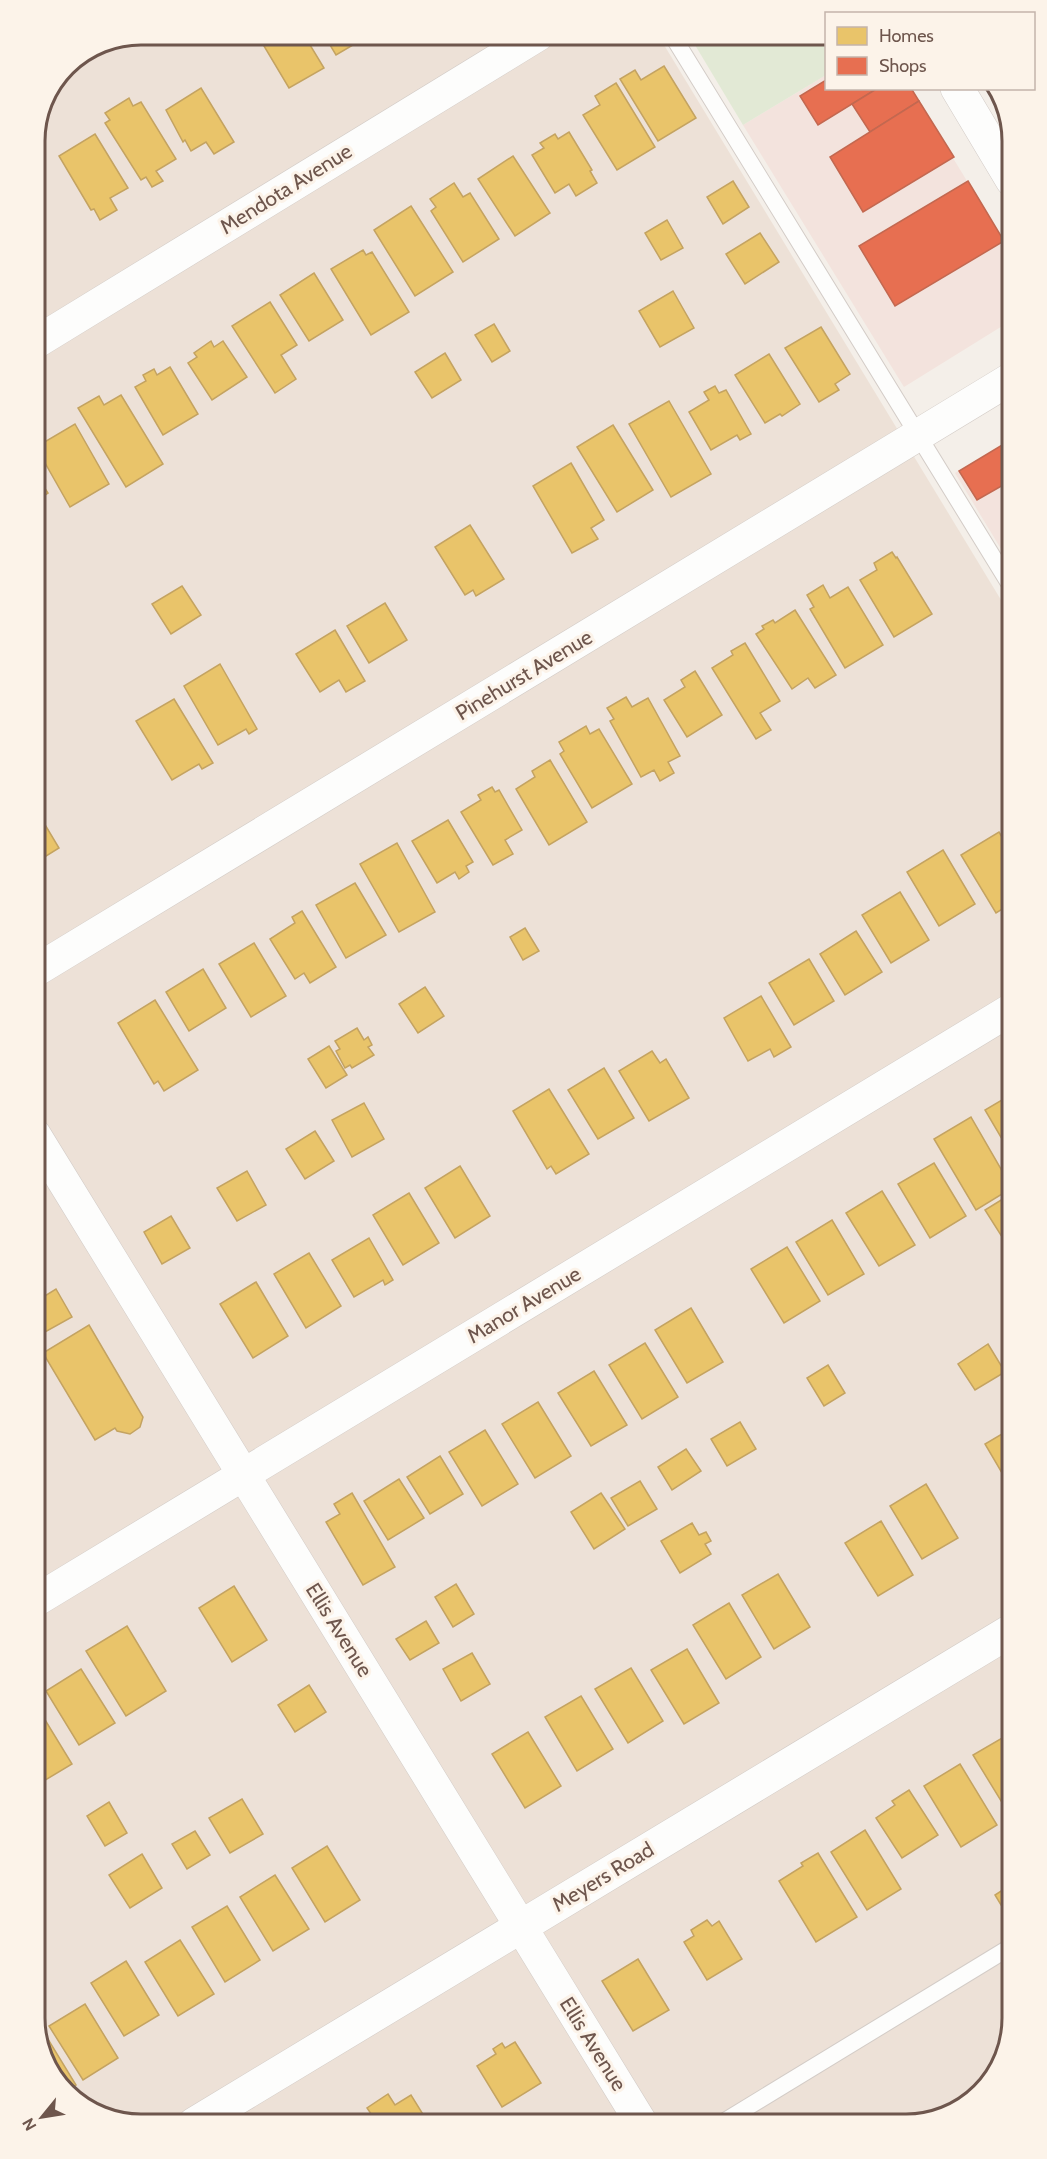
<svg xmlns="http://www.w3.org/2000/svg" width="1047" height="2159" viewBox="0 0 1047 2159" font-family="Cabin,sans-serif">
	<style>
		.residential { fill: #ede1d7 }
		.commercial { fill: #f3e3dd }
		.green { fill: #e2e9d5 }
		.homes { fill: #e9c46a; stroke: #c4a361; stroke-width: 1.5 }
		.shops { fill: #e76f51; stroke: #c36850; stroke-width: 1.5 }
		.lines { fill: none; stroke-linecap: round; stroke-linejoin: round }
		.lane-casing { stroke: #d3ccc7; stroke-width: 18 }
		.street-casing { stroke: #d3ccc7; stroke-width: 33 }
		.secondary-casing { stroke: #d2cbc6; stroke-width: 34 }
		.lane { stroke: #fdfdfc; stroke-width: 16 }
		.street { stroke: #fdfdfc; stroke-width: 32 }
		.secondary { stroke: #fdfdfc; stroke-width: 33 }
		.labels { text-anchor: middle; stroke-width: 6; stroke-linejoin: round; paint-order: stroke }
		.street-label { font-size: 21px; fill: #6e564d; stroke: #fcf3e9 }
		.rim { fill: none; stroke: #6e564d; stroke-width: 3 }
	</style>
	<rect width="100%" height="100%" fill="#f4efe9"/>
	<polygon class="residential" points="141,35 658,35 1012,618 1012,2019 994,2078 947,2117 906,2124 134,2124 81,2106 42,2059 35,2018 35,134 66,65 100,42"/>
	<g class="commercial">
		<polygon points="826,75 826,88 911,89 1012,255 1012,320 904,387 743,125"/>
		<polygon points="1012,438 1012,567 955,473"/>
	</g>
	<polygon class="green" points="689,35 826,35 826,75 743,125"/>
	<g class="homes">
		<polygon points="272,35 304,35 324,68 289,88 261,41"/>
		<polygon points="324,35 370,35 336,55"/>
		<polygon points="664,66 696,118 658,141 620,79 635,70 641,80"/>
		<polygon points="616,83 655,147 617,170 583,115 600,105 595,96"/>
		<polygon points="201,88 234,142 214,154 206,142 191,151 185,140 183,142 166,110"/>
		<polygon points="129,98 133,106 141,102 176,159 156,171 163,181 152,187 146,177 141,180 105,123 110,120 105,113"/>
		<polygon points="569,132 592,170 590,171 597,183 576,196 569,184 555,193 532,155 544,148 540,143 555,134 558,139"/>
		<polygon points="95,134 128,188 110,198 117,210 100,220 94,209 91,210 59,156"/>
		<polygon points="513,156 550,213 515,236 478,179"/>
		<polygon points="733,181 749,207 723,224 707,197"/>
		<polygon points="454,183 463,197 470,193 499,239 463,262 431,211 436,207 430,199"/>
		<polygon points="411,206 453,272 415,296 374,230"/>
		<polygon points="667,220 683,248 661,260 645,233"/>
		<polygon points="760,233 779,262 745,284 726,254"/>
		<polygon points="363,250 366,255 372,252 409,312 371,335 331,269"/>
		<polygon points="314,273 343,320 309,341 280,295"/>
		<polygon points="673,291 694,328 660,347 639,311"/>
		<polygon points="270,302 297,345 281,355 296,379 275,393 232,326"/>
		<polygon points="494,324 510,351 492,362 475,335"/>
		<polygon points="821,327 850,374 835,384 839,390 819,402 785,348"/>
		<polygon points="211,341 214,347 223,341 247,377 212,400 188,363 197,357 194,353"/>
		<polygon points="445,353 461,380 432,398 415,372"/>
		<polygon points="769,354 800,404 782,416 780,414 765,423 735,375"/>
		<polygon points="170,367 198,414 163,435 135,387 146,381 143,375 154,369 157,375"/>
		<polygon points="715,386 719,393 726,390 751,434 740,440 737,435 711,450 689,412 709,400 704,392"/>
		<polygon points="121,395 163,464 126,487 78,408 99,396 104,405"/>
		<polygon points="669,401 711,474 671,497 629,424"/>
		<polygon points="75,424 109,484 70,507 36,447"/>
		<polygon points="613,425 653,490 617,512 577,447"/>
		<polygon points="571,463 604,520 591,528 598,539 572,553 533,486"/>
		<polygon points="35,473 48,493 35,502"/>
		<polygon points="470,525 504,579 476,596 473,590 465,595 435,547"/>
		<polygon points="892,552 896,558 897,557 932,614 894,637 860,580 877,570 874,563"/>
		<polygon points="823,585 830,598 848,587 883,645 845,668 810,609 814,607 807,595"/>
		<polygon points="182,586 201,615 171,634 152,604"/>
		<polygon points="385,603 407,640 369,663 347,626"/>
		<polygon points="795,610 836,675 815,688 808,678 792,689 756,634 764,629 762,626 773,620 775,623"/>
		<polygon points="335,630 365,681 346,692 339,680 320,692 296,654"/>
		<polygon points="745,643 780,701 760,713 771,730 756,739 712,668 733,655 731,651"/>
		<polygon points="220,664 257,729 249,734 246,729 218,745 184,686"/>
		<polygon points="695,671 722,715 687,737 664,700 685,687 681,680"/>
		<polygon points="626,697 632,707 648,698 680,756 668,762 674,773 660,781 654,770 641,777 610,721 614,719 607,708"/>
		<polygon points="174,699 213,763 202,769 199,764 172,780 136,721"/>
		<polygon points="586,726 590,734 599,729 632,784 592,808 560,754 564,751 559,742"/>
		<polygon points="550,760 587,822 549,845 516,789 535,777 532,771"/>
		<polygon points="492,787 495,792 499,790 522,830 505,840 513,854 493,865 461,812 481,800 478,795"/>
		<polygon points="35,808 59,848 35,863"/>
		<polygon points="448,820 473,862 466,866 469,872 459,879 455,872 437,883 412,841"/>
		<polygon points="999,832 1012,854 1012,903 996,913 961,855"/>
		<polygon points="397,843 435,912 399,932 360,864"/>
		<polygon points="943,850 975,904 939,926 907,872"/>
		<polygon points="355,883 386,935 346,958 316,905"/>
		<polygon points="900,892 929,940 891,963 862,915"/>
		<polygon points="302,911 336,967 310,983 304,973 295,979 270,939 295,923 292,917"/>
		<polygon points="525,928 539,951 523,960 510,937"/>
		<polygon points="856,931 882,972 845,995 820,954"/>
		<polygon points="254,943 286,996 251,1017 219,964"/>
		<polygon points="809,959 834,1001 794,1025 769,983"/>
		<polygon points="203,969 226,1008 189,1031 166,992"/>
		<polygon points="425,987 444,1016 418,1033 399,1004"/>
		<polygon points="761,996 791,1047 774,1057 770,1049 748,1061 724,1018"/>
		<polygon points="155,1000 198,1070 164,1091 158,1081 154,1084 118,1023"/>
		<polygon points="357,1028 364,1040 368,1037 372,1045 368,1047 374,1055 352,1068 350,1065 345,1068 336,1051 340,1049 335,1041"/>
		<polygon points="329,1046 347,1075 326,1088 308,1059"/>
		<polygon points="652,1051 660,1063 666,1059 689,1098 649,1121 619,1071"/>
		<polygon points="604,1068 634,1118 598,1139 568,1090"/>
		<polygon points="549,1089 589,1154 556,1174 551,1166 547,1169 513,1111"/>
		<polygon points="1012,1094 1012,1156 985,1110"/>
		<polygon points="364,1103 384,1139 352,1157 332,1120"/>
		<polygon points="971,1117 1012,1188 976,1210 934,1139"/>
		<polygon points="315,1131 334,1161 305,1179 286,1149"/>
		<polygon points="934,1163 966,1216 930,1238 898,1184"/>
		<polygon points="460,1166 490,1216 455,1238 425,1188"/>
		<polygon points="247,1171 266,1205 237,1221 217,1188"/>
		<polygon points="882,1191 915,1245 879,1266 846,1213"/>
		<polygon points="409,1193 439,1243 403,1265 373,1215"/>
		<polygon points="1011,1194 1012,1197 1012,1235 1004,1240 985,1210"/>
		<polygon points="171,1216 190,1248 162,1264 144,1232"/>
		<polygon points="832,1220 864,1274 828,1295 796,1242"/>
		<polygon points="369,1238 393,1280 385,1285 383,1280 354,1297 332,1260"/>
		<polygon points="787,1247 820,1301 784,1323 751,1269"/>
		<polygon points="309,1253 341,1306 306,1328 274,1274"/>
		<polygon points="256,1282 288,1336 253,1358 220,1304"/>
		<polygon points="56,1289 72,1317 45,1332 35,1314 35,1302"/>
		<polygon points="691,1308 723,1362 687,1383 655,1330"/>
		<polygon points="89,1325 143,1417 140,1427 130,1434 117,1431 115,1428 95,1440 43,1353"/>
		<polygon points="645,1343 678,1397 642,1419 609,1365"/>
		<polygon points="988,1344 1005,1372 975,1390 958,1364"/>
		<polygon points="828,1365 845,1393 824,1406 807,1378"/>
		<polygon points="594,1371 627,1425 591,1446 558,1393"/>
		<polygon points="538,1402 571,1456 535,1478 502,1424"/>
		<polygon points="740,1422 756,1449 727,1466 711,1439"/>
		<polygon points="1012,1428 1012,1490 985,1444"/>
		<polygon points="485,1430 518,1484 482,1506 449,1452"/>
		<polygon points="686,1449 701,1471 672,1490 658,1467"/>
		<polygon points="440,1456 463,1494 430,1514 407,1477"/>
		<polygon points="399,1479 424,1518 388,1540 364,1501"/>
		<polygon points="640,1481 657,1509 628,1526 611,1498"/>
		<polygon points="926,1484 958,1538 922,1559 890,1506"/>
		<polygon points="352,1493 395,1567 363,1585 326,1522 340,1514 334,1504"/>
		<polygon points="601,1493 625,1529 594,1549 571,1512"/>
		<polygon points="881,1521 913,1575 878,1596 845,1543"/>
		<polygon points="692,1523 699,1535 706,1532 711,1541 705,1544 711,1554 680,1573 661,1541"/>
		<polygon points="778,1574 810,1627 774,1649 742,1595"/>
		<polygon points="456,1584 474,1614 453,1627 435,1597"/>
		<polygon points="234,1586 267,1640 232,1662 199,1608"/>
		<polygon points="729,1603 761,1657 726,1679 693,1625"/>
		<polygon points="426,1621 439,1643 410,1660 396,1639"/>
		<polygon points="127,1626 166,1691 126,1716 86,1651"/>
		<polygon points="687,1649 719,1703 684,1724 651,1670"/>
		<polygon points="472,1653 490,1684 461,1701 443,1669"/>
		<polygon points="631,1668 663,1721 628,1743 595,1689"/>
		<polygon points="81,1669 115,1723 79,1745 46,1691"/>
		<polygon points="309,1685 326,1712 295,1732 278,1705"/>
		<polygon points="581,1696 613,1749 577,1771 545,1717"/>
		<polygon points="39,1710 72,1764 37,1785 35,1781 35,1712"/>
		<polygon points="528,1732 561,1786 525,1808 492,1754"/>
		<polygon points="1009,1734 1012,1740 1012,1805 1006,1809 973,1755"/>
		<polygon points="960,1764 997,1825 961,1847 924,1786"/>
		<polygon points="909,1790 938,1835 902,1858 876,1818 895,1805 892,1801"/>
		<polygon points="242,1799 263,1834 230,1853 209,1818"/>
		<polygon points="109,1802 127,1833 105,1846 87,1816"/>
		<polygon points="865,1830 901,1889 867,1910 831,1852"/>
		<polygon points="195,1831 210,1855 187,1869 172,1844"/>
		<polygon points="327,1846 360,1900 325,1922 292,1868"/>
		<polygon points="818,1853 857,1917 816,1942 779,1881 803,1866 801,1863"/>
		<polygon points="142,1854 162,1888 130,1908 109,1875"/>
		<polygon points="275,1875 309,1929 273,1951 240,1897"/>
		<polygon points="1012,1884 1012,1923 995,1895"/>
		<polygon points="227,1906 260,1960 225,1982 192,1927"/>
		<polygon points="707,1920 712,1926 719,1921 742,1959 707,1980 684,1942 694,1936 691,1930"/>
		<polygon points="180,1940 214,1994 178,2016 145,1962"/>
		<polygon points="638,1959 669,2010 633,2031 602,1981"/>
		<polygon points="126,1961 159,2015 124,2036 91,1983"/>
		<polygon points="85,2004 118,2058 83,2080 49,2026"/>
		<polygon points="43,2031 76,2085 68,2090 42,2059 38,2035"/>
		<polygon points="515,2042 541,2083 502,2107 477,2066 496,2054 493,2049 502,2043 505,2048"/>
		<polygon points="388,2094 395,2105 411,2095 429,2124 378,2124 367,2108"/>
	</g>
	<g class="shops">
		<polygon points="826,80 826,88 878,88 818,125 800,96"/>
		<polygon points="878,88 911,88 919,101 870,132 852,104"/>
		<polygon points="919,101 954,157 863,212 830,157"/>
		<polygon points="968,181 1004,241 895,306 859,246"/>
		<polygon points="1012,439 1012,480 977,500 959,471"/>
		<polygon points="1012,480 1012,496 1005,484"/>
	</g>
	<g class="lines">
		<defs>
			<g id="lane">
				<polyline points="672,35 1012,588"/>
				<polyline points="720,2124 1012,1946"/>
			</g>
			<g id="street">
				<polyline points="35,343 538,35"/>
				<polyline points="35,971 1012,378"/>
				<polyline points="35,1135 642,2124"/>
				<polyline points="35,1601 1012,1009"/>
			</g>
			<g id="secondary">
				<polyline points="957,88 1012,180"/>
				<polyline points="194,2124 1012,1630"/>
			</g>
		</defs>
		<use href="#lane" class="lane-casing"/>
		<use href="#street" class="street-casing"/>
		<use href="#secondary" class="secondary-casing"/>
		<use href="#lane" class="lane"/>
		<use href="#street" class="street"/>
		<use href="#secondary" class="secondary"/>
	</g>
	<g class="labels">
		<g class="street-label">
			<text transform="translate(286 189) rotate(-32)" y="7">Mendota Avenue</text>
			<text transform="translate(524 675) rotate(-31)" y="7">Pinehurst Avenue</text>
			<text transform="translate(524 1305) rotate(-31)" y="7">Manor Avenue</text>
			<text transform="translate(339 1630) rotate(58)" y="7">Ellis Avenue</text>
			<text transform="translate(603 1877) rotate(-31)" y="7">Meyers Road</text>
			<text transform="translate(593 2044) rotate(58)" y="7">Ellis Avenue</text>
		</g>
	</g>
	<path d="M0 0H1047V2159H0ZM141 45H906A96 96 0 0 1 1002 141V2018A96 96 0 0 1 906 2114H141A96 96 0 0 1 45 2018V141A96 96 0 0 1 141 45Z" fill="#fcf3e9" fill-rule="evenodd"/>
	<path class="rim" d="M141 45H906A96 96 0 0 1 1002 141V2018A96 96 0 0 1 906 2114H141A96 96 0 0 1 45 2018V141A96 96 0 0 1 141 45Z"/>
	<rect x="825" y="12" width="210" height="78" fill="#fcf3e9" stroke="#c3b4ab" stroke-width="1.5"/>
	<rect x="837" y="27" width="30" height="18" fill="#e9c46a" stroke="#c3b4ab" stroke-width="1.5"/>
	<text x="879" y="42" font-size="18" fill="#6e564d">Homes</text>
	<rect x="837" y="57" width="30" height="18" fill="#e76f51" stroke="#c3b4ab" stroke-width="1.5"/>
	<text x="879" y="72" font-size="18" fill="#6e564d">Shops</text>
	<g transform="translate(42 2117) rotate(240)" stroke="#fcf3e9" stroke-width="4.5" paint-order="stroke">
	<path d="M0-4.5L10 22L0 15L-10 22Z" fill="#6e564d"/>
	<text y="-9" font-size="16" font-weight="bold" text-anchor="middle" fill="#6e564d">N</text>
	</g>
</svg>
